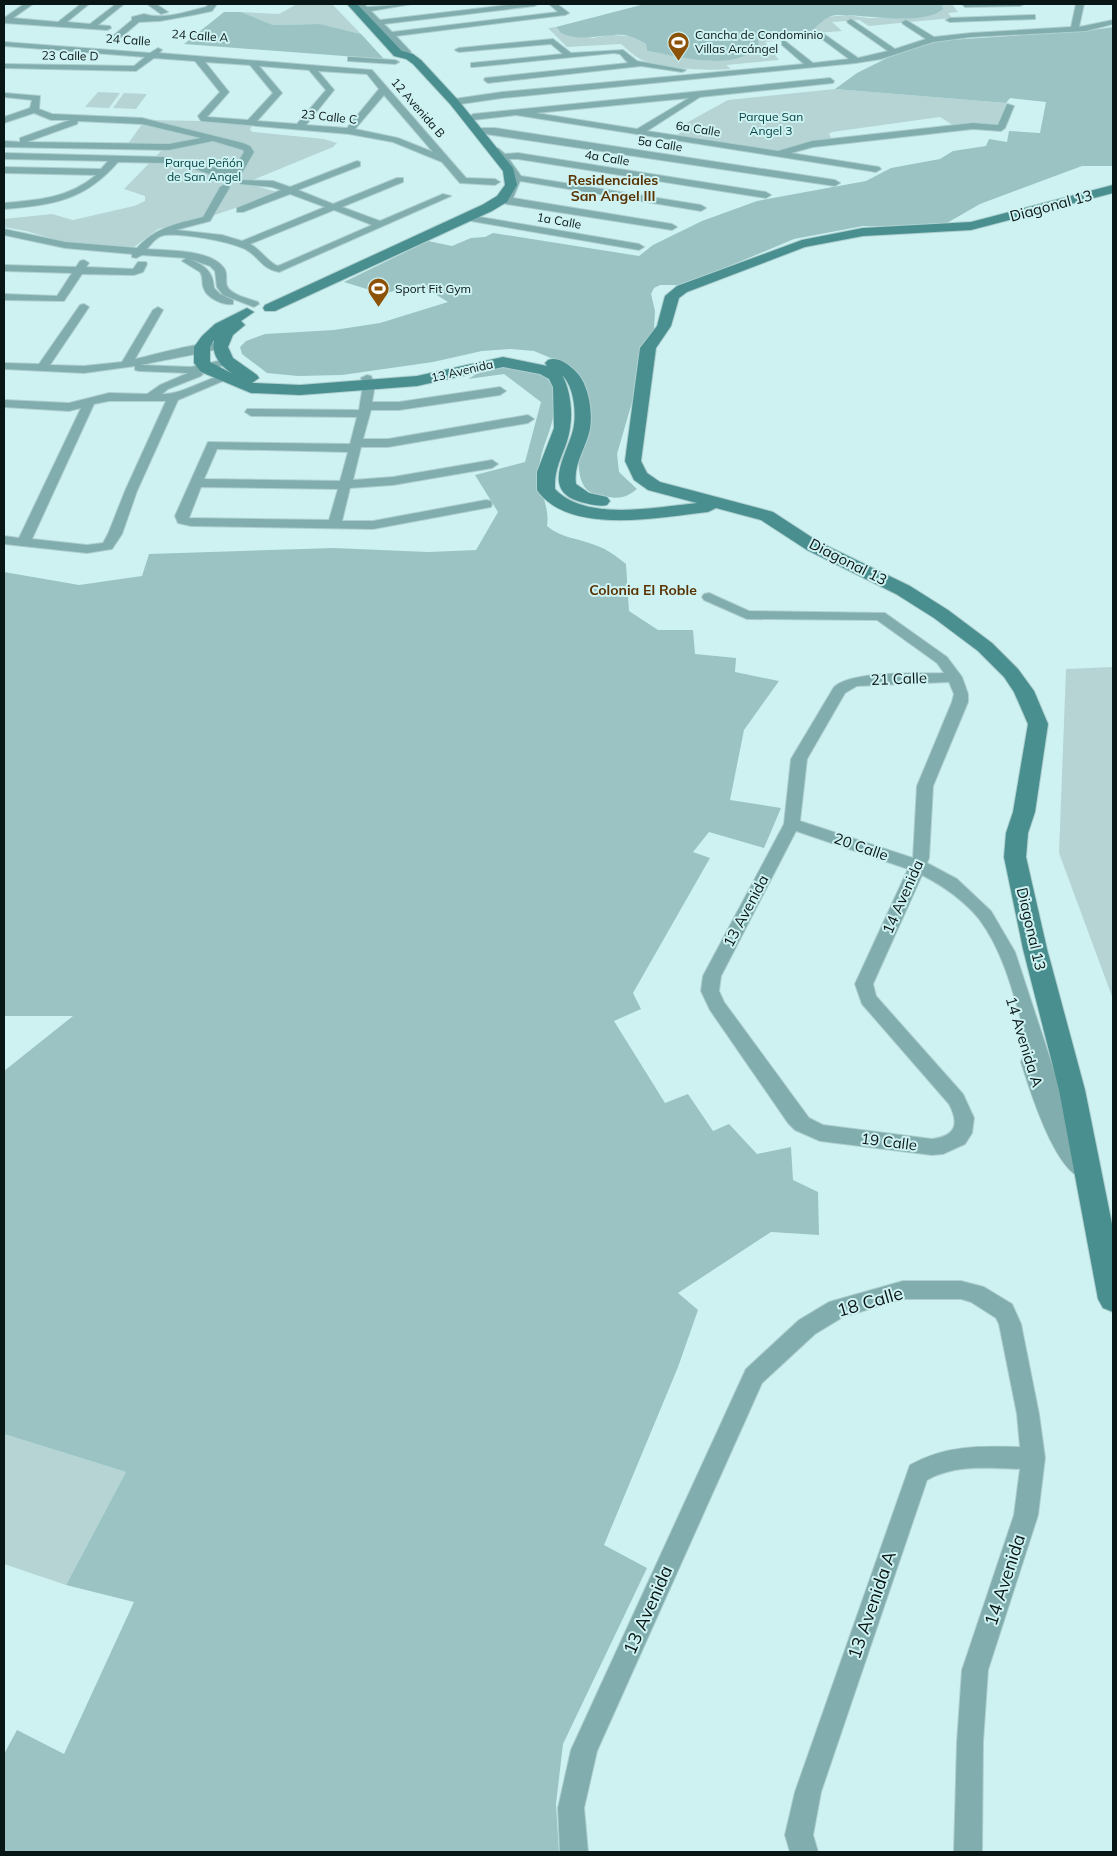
<svg xmlns="http://www.w3.org/2000/svg" width="1117" height="1856" viewBox="0 0 1117 1856" font-family="Mulish,sans-serif">
	<style>
		.green { fill: #b6d4d4 }
		.forest { fill: #9bc3c3 }
		.lines { fill: none; stroke-linecap: round; stroke-linejoin: round }
		.street-casing { stroke: #aecfcf; stroke-width: 2 }
		.secondary-casing { stroke: #aecfcf; stroke-width: 2 }
		.street { fill: #82adae; fill-rule: evenodd }
		.secondary { fill: #4a8f90; fill-rule: evenodd }
		.labels { text-anchor: middle; stroke-width: 4; stroke-linejoin: round; paint-order: stroke }
		.far-poi-label { font-size: 12px; fill: #091616; stroke: #cef2f2; text-anchor: start }
		.far-street-label { font-size: 12px; fill: #091616; stroke: #cef2f2 }
		.far-park-label { font-size: 12px; fill: #044446; stroke: #cef2f2 }
		.far-neighbourhood-label { font-size: 14px; font-weight: bold; fill: #583200; stroke: #cef2f2 }
		.street-label { font-size: 15px; fill: #091616; stroke: #cef2f2 }
		.near-street-label { font-size: 18px; fill: #091616; stroke: #cef2f2 }
	</style>
	<rect width="100%" height="100%" fill="#cef2f2"/>
	<g class="green">
		<polygon points="297,4 332,4 361,34 320,24 273,25 241,12 279,14"/>
		<path d="M942,4H952L958,12L948,13L952,18L869,26L859,20L832,22L842,31L815,33L818,37L765,42L779,60L726,65L731,69C709,71 662,69 642,60C634,56 628,50 621,44L567,47L548,28L556,27L558,31L593,38L610,35L631,36L646,44L647,51L710,61L734,58L758,39L826,17L847,15L868,18H910Z"/>
		<polygon points="835,89 1006,103 997,127 956,127 940,117 832,132 829,134 833,141 805,143 774,152 675,136 685,130 677,128 728,100"/>
		<polygon points="98,92 120,93 109,108 85,107"/>
		<polygon points="124,93 147,94 136,109 113,108"/>
		<polygon points="145,120 203,121 252,125 250,130 253,132 324,139 337,143 333,147 248,182 249,184 277,192 268,197 203,219 158,229 134,247 64,242 26,231 4,227 4,219 52,214 73,220 134,206 145,201 145,196 124,189 163,149 127,145"/>
		<polygon points="1113,667 1113,999 1059,853 1066,669"/>
		<polygon points="4,1434 126,1472 66,1585 4,1564"/>
	</g>
	<g class="forest">
		<path d="M645,4H942L943,9C922,27 864,14 838,15C822,16 819,28 806,34C794,39 776,37 763,37L758,39L759,46C732,73 680,56 647,51L646,44C639,40 632,36 624,35C609,33 566,46 556,27Z"/>
		<polygon points="224,12 241,12 273,25 320,24 361,34 384,59 184,44"/>
		<path d="M1113,27V166H1082L980,204L947,223L913,227L863,226L794,239L684,285H660L654,288L651,294L655,311L654,330L641,349L637,385L617,454L619,472L637,489C627,497 619,500 605,496C601,495 594,494 590,492C569,479 583,427 586,407L558,361L534,351L511,349L482,351L433,362L342,375L298,376L267,373L242,354L240,347L246,341L265,334L334,330L380,323L448,302L419,284L383,294L344,282L428,241L452,246L471,238L485,237L493,233L639,256L653,245L702,221L757,201L866,181L891,168L940,159L953,151L986,146L989,139L1007,142L1009,131L1040,133L1046,102L1010,98L1006,103L835,89L857,73L887,58L933,41L1086,31Z"/>
		<path d="M506,364C531,368 542,369 557,391C555,403 554,417 550,429C545,444 539,457 539,473C539,493 550,506 547,526C561,538 577,538 595,545C607,549 616,556 626,564L629,611L658,630H693L695,654L736,658L735,672L779,681L744,730L730,800L781,808L764,848L709,832L693,852L710,858L633,993L641,1009L614,1021L665,1103L688,1094L713,1131L729,1124L757,1154L791,1147L793,1180L818,1192L819,1235L771,1232L678,1293L698,1310L678,1367L604,1545L647,1568L563,1744L556,1804L559,1852H4V1754L17,1730L64,1754L134,1602L66,1585L126,1472L4,1434V1071L73,1016H4V572L79,585L142,576L149,554L334,548L428,552L476,550L498,512L475,475L525,462L541,402L504,374L468,379L480,372Z"/>
	</g>
	<g class="lines">
		<defs>
			<g id="street">
				<polygon points="24,4 33,4 13,18 58,22 81,4 89,4 67,22 90,24 116,4 124,4 98,25 110,26 111,28 107,30 4,23 4,18"/>
				<polygon points="147,4 156,4 168,12 161,14"/>
				<path d="M209,4H217L212,11L193,15L160,21L139,22L114,43L107,41L132,20V17L144,14C163,20 186,12 206,7Z"/>
				<polygon points="356,4 364,4 367,7 412,4 371,11 380,20 516,4 538,4 534,6 384,24 392,32 558,12 549,4 557,4 569,13 565,15 396,36 411,52 405,58 401,56 403,52"/>
				<polygon points="962,4 1024,4 1020,6 965,7"/>
				<polygon points="1076,4 1084,4 1079,27 1113,20 1113,24 1086,31 971,37 933,42 881,59 856,63 502,98 454,105 450,102 454,99 502,92 804,64 782,45 782,41 785,41 813,63 849,59 818,36 817,34 821,32 858,58 888,51 848,23 847,21 851,19 895,49 926,39 903,24 902,22 906,20 934,37 971,33 1071,27"/>
				<polygon points="1032,15 1035,15 1035,19 950,22 946,20 950,18"/>
				<polygon points="553,39 571,53 623,50 637,61 686,70 682,72 641,66 488,83 484,80 485,78 628,63 620,54 614,53 474,67 471,67 471,63 563,54 551,44 459,52 455,50 459,48"/>
				<path d="M4,42L150,53L158,48L162,50L159,53L372,70L466,178L495,179L500,182L495,185L460,183L442,162L393,142L349,134L201,121L198,116L220,92L195,61L154,58L136,71L4,68V64L134,66L145,57L4,46ZM205,62L250,65L273,93L248,120L207,117L229,92ZM259,66L309,70L326,90L297,124L257,121L282,93ZM318,71L367,74L379,89L347,128L306,125L334,90ZM384,95L433,152L398,138L355,129Z"/>
				<polygon points="351,57 395,60 399,62 395,64 348,61 348,57"/>
				<path d="M830,78L834,81L833,83L700,97L647,131L778,151L812,141L973,123L998,125L1007,104L1014,106L1005,128L1001,131L973,129L813,147L791,153L879,167L881,169L876,172L516,115L473,120L469,117L473,114ZM689,98L637,129L536,113Z"/>
				<path d="M4,93L40,96L39,109L52,114L142,118L243,143L250,146L254,152L239,178L234,181L229,178L231,175L209,174L194,169L199,166L234,169L244,152L243,150L213,141L169,150L4,147V141L20,142V138L70,120H51L34,113L4,123V117L30,108L32,100L4,97ZM78,121L142,124L201,138L169,144L27,142L77,124Z"/>
				<polygon points="482,128 495,128 835,180 840,183 835,186 479,133 478,131"/>
				<polygon points="498,148 505,154 518,153 766,192 771,195 766,198 518,159 509,159 521,176 701,205 706,208 701,211 520,181 513,198 672,224 677,227 672,230 506,204 501,201 509,188 511,175 493,151"/>
				<path d="M5,153L164,157L169,160L164,163L118,162C85,200 54,205 4,209V203C38,200 69,198 96,175L4,173V167L101,169L108,161L5,159Z"/>
				<path d="M357,161L360,162V166L298,190L333,204L397,178H403V182L342,207L380,221L443,194L451,196L279,272C260,268 260,257 245,249C228,241 183,233 165,235C157,236 152,243 147,249C168,251 210,249 224,268C228,273 225,281 227,286C231,295 250,299 258,302L259,304L254,307L223,295L217,287L215,271L210,266L190,259C205,266 213,271 214,288L220,294L233,300V304C224,306 207,298 204,289C201,283 204,278 200,272L182,261L186,258L142,255L136,258L132,257V254L65,248L4,235V229L65,242L137,248C156,227 176,224 203,217L220,187L225,184L230,187L210,221L176,230L222,235L242,241L325,207L290,194L243,212H237V208L281,190L272,187L240,184V180L273,181L290,187ZM334,210L372,225L278,266C270,264 260,249 250,244Z"/>
				<polygon points="474,216 639,244 644,247 639,250 471,221 469,219"/>
				<polygon points="84,260 89,263 86,267 133,269 138,262 146,262 147,264 143,272 134,275 82,274 64,301 4,300 4,294 57,296 72,273 4,271 4,265 76,267 80,261"/>
				<path d="M84,304L89,307L50,365L84,366L122,362L153,310L158,307L163,310L135,359C151,356 215,336 226,346C222,350 153,362 141,365L191,367L227,359L233,362L231,364L200,371L203,374L201,376L168,389L162,394C181,395 204,379 224,375L230,378L178,400L137,491L122,534L112,549L87,553L4,544V536L19,538L81,408L69,411L4,407V400L69,403L109,393L147,394L160,385L188,373L139,371L135,370V366L84,373L4,369V363L39,364L80,305ZM109,401H166L125,491L108,534L103,543L87,545L32,539L94,404Z"/>
				<path d="M367,375L371,376L375,385L372,402H399L500,387L506,391L500,395L399,410H371L363,439H388L528,415L534,419L528,423L388,447H361L353,480L393,477L492,460L498,464L492,468L393,485L350,488L342,521H373L486,500L491,501L492,504L491,507L373,529L191,526L178,523L175,516L208,442L350,444L357,417L251,416L245,412L247,409L359,410L363,385L361,378ZM217,449L348,452L340,481L204,479ZM201,487L338,489L329,520L189,518Z"/>
				<path d="M709,593L749,611L885,613L947,657L962,677L968,694V702L933,786L929,858L927,863L957,879L991,911L1015,952L1065,1104L1086,1141L1083,1147L1078,1149L1095,1172L1092,1178C1059,1189 1029,1086 1021,1062L1023,1057L1031,1055C1017,1011 1008,957 979,919C964,900 943,886 922,875L873,984L876,996L963,1094L974,1118L972,1133L965,1144L943,1154L932,1155L820,1141L795,1130L788,1123L710,1010L701,991L703,976L784,824L791,759L834,687C853,670 917,674 944,673L937,663L877,620L747,619L704,600L702,597L704,594ZM949,682L954,694L952,702L917,786L913,858L800,821L807,759L845,693L857,686ZM796,831L908,869L855,984L862,1004L949,1104C960,1125 955,1136 932,1139L823,1125L809,1118L724,1002L719,991L721,976Z"/>
				<path d="M903,1281H961L984,1287L1012,1304L1021,1324L1039,1414L1045,1458L1038,1515L988,1670L983,1742L982,1852H954L957,1742L962,1670L1014,1515L1020,1469C988,1468 956,1464 927,1480L821,1792L813,1835L818,1852H790L785,1835L795,1792L910,1465C946,1445 980,1446 1020,1447L1017,1414L999,1324L996,1318L971,1302L961,1299H903L843,1317L815,1334L762,1383L597,1751L584,1808L588,1852H560L558,1808L571,1750L746,1369L799,1320L829,1302Z"/>
			</g>
			<g id="secondary">
				<polygon points="347,4 357,4 402,51 413,54 421,60 458,100 513,168 517,185 507,202 492,211 275,311 265,311 263,308 265,305 482,205 497,196 505,185 503,171 450,104 413,64 406,59 394,56"/>
				<path d="M1113,185V193L971,230L863,236L805,247L687,292L679,298L671,326L656,348L641,461L647,473L660,482L773,512L819,542L910,586L948,610L992,643L1018,669L1034,691L1048,724L1035,812L1028,833L1026,857L1047,949L1085,1090L1113,1229V1312L1103,1308L1098,1299L1059,1090L1023,949L1004,857L1006,833L1013,812L1028,724L1014,692L1004,677L978,651L934,618L896,594L807,550L761,520L716,508L708,512C660,517 569,536 537,490V472L554,428L553,387L549,379L540,374L503,367L417,386L300,395L251,393L201,372L194,363V347L202,336L215,324L247,308L254,312L241,321L245,325L233,335L228,347L233,358L257,375L259,378L252,383H254L300,385L417,376L503,357L547,366L545,363L548,360C557,357 565,362 572,368C588,380 593,409 590,429C586,448 573,464 576,484L589,493L607,497L610,501L607,505C599,507 589,504 581,502C540,491 567,455 573,430C577,414 574,386 562,375C570,389 573,411 570,428C567,451 554,463 555,489C586,522 656,507 697,503L648,490L634,480L625,461L640,348L657,326L665,296L677,286L802,240L863,228L971,222ZM214,340C211,355 221,367 233,374L210,362V347Z"/>
			</g>
		</defs>
		<use href="#street" class="street-casing"/>
		<use href="#secondary" class="secondary-casing"/>
		<use href="#street" class="street"/>
		<use href="#secondary" class="secondary"/>
	</g>
	<defs>
		<symbol id="stadium-pin" viewBox="-11 -11 22 30"><path d="M0 17L-7.5 6A9.5 9.5 0 1 1 7.5 6Z" fill="#8b5208" stroke="#cef2f2"/><path d="M0-5a6.5 5 0 1 0 0 10a6.5 5 0 1 0 0-10ZM-3.5-1.8h7v3.6h-7Z" fill="#fff"/></symbol>
	</defs>
	<g fill-rule="evenodd">
		<use href="#stadium-pin" x="666" y="30" width="25" height="34"/>
		<use href="#stadium-pin" x="366" y="276" width="25" height="34"/>
	</g>
	<g class="labels">
		<g class="far-poi-label">
			<text x="695" y="39">Cancha de Condominio<tspan x="695" dy="14">Villas Arcángel</tspan></text>
			<text x="395" y="293">Sport Fit Gym</text>
		</g>
		<g class="far-street-label">
			<text transform="translate(200 36) rotate(4)" y="4">24 Calle A</text>
			<text transform="translate(128 40) rotate(4)" y="4">24 Calle</text>
			<text transform="translate(70 56) rotate(1)" y="4">23 Calle D</text>
			<text transform="translate(418 108) rotate(49)" y="4">12 Avenida B</text>
			<text transform="translate(329 117) rotate(6)" y="4">23 Calle C</text>
			<text transform="translate(698 129) rotate(9)" y="4">6a Calle</text>
			<text transform="translate(660 144) rotate(9)" y="4">5a Calle</text>
			<text transform="translate(607 158) rotate(9)" y="4">4a Calle</text>
			<text transform="translate(559 221) rotate(10)" y="4">1a Calle</text>
			<text transform="translate(462 371) rotate(-13)" y="4">13 Avenida</text>
		</g>
		<g class="far-park-label">
			<text x="771" y="121">Parque San<tspan x="771" dy="14">Angel 3</tspan></text>
			<text x="204" y="167">Parque Peñón<tspan x="204" dy="14">de San Angel</tspan></text>
		</g>
		<g class="far-neighbourhood-label">
			<text x="613" y="185">Residenciales<tspan x="613" dy="16">San Angel III</tspan></text>
			<text x="643" y="595">Colonia El Roble</text>
		</g>
		<g class="street-label">
			<text transform="translate(1051 206) rotate(-15)" y="5">Diagonal 13</text>
			<text transform="translate(848 562) rotate(27)" y="5">Diagonal 13</text>
			<text transform="translate(899 679) rotate(-2)" y="5">21 Calle</text>
			<text transform="translate(861 847) rotate(19)" y="5">20 Calle</text>
			<text transform="translate(903 897) rotate(-66)" y="5">14 Avenida</text>
			<text transform="translate(746 911) rotate(-62)" y="5">13 Avenida</text>
			<text transform="translate(1031 929) rotate(77)" y="5">Diagonal 13</text>
			<text transform="translate(1024 1042) rotate(73)" y="5">14 Avenida A</text>
			<text transform="translate(889 1142) rotate(7)" y="5">19 Calle</text>
		</g>
		<g class="near-street-label">
			<text transform="translate(870 1302) rotate(-16)" y="6">18 Calle</text>
			<text transform="translate(1005 1580) rotate(-72)" y="6">14 Avenida</text>
			<text transform="translate(872 1605) rotate(-71)" y="6">13 Avenida A</text>
			<text transform="translate(648 1610) rotate(-66)" y="6">13 Avenida</text>
		</g>
	</g>
	<rect width="1117" height="1856" fill="none" stroke="#091616" stroke-width="10"/>
</svg>
